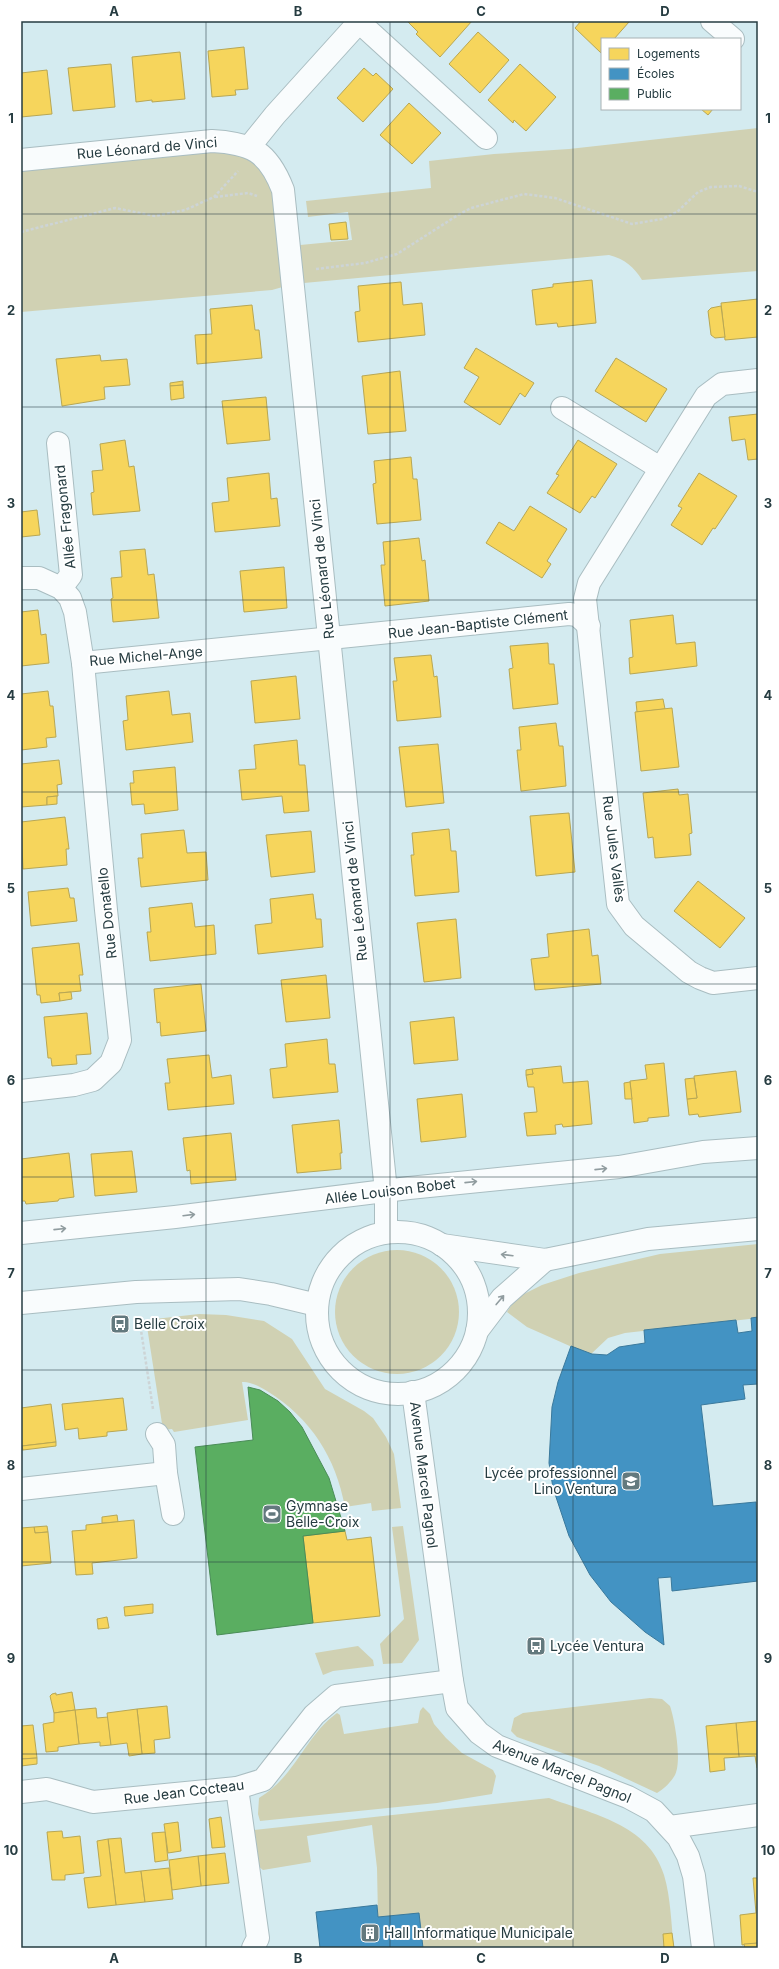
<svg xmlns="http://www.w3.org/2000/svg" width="779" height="1969" viewBox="0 0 779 1969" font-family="Inter,sans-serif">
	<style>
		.green { fill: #d0d1b3 }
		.homes { fill: #f6d55c; stroke: #b8a754 }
		.schools { fill: #4393c3; stroke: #3a799c }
		.public { fill: #5aae61; stroke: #4a8c57 }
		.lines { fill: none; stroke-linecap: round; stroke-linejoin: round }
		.minor-casing { stroke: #a9bdc1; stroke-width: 24 }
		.major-casing { stroke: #a9bdc1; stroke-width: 24 }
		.path { stroke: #cdd4d6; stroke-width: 2.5; stroke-dasharray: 3 2; stroke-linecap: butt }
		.minor { stroke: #f9fcfd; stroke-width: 22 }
		.major { stroke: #f9fcfd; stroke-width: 22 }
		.oneway { stroke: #909c9f }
		.grid { fill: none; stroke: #263c41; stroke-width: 1; stroke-opacity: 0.55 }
		.labels { text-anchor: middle; stroke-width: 4; stroke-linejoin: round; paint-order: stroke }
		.street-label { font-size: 14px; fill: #263c41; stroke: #fff }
		.poi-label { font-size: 14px; fill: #263c41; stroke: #fff; text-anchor: start }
		.neatline { fill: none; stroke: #263c41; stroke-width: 1.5 }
		.grid-label { font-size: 13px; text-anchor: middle; font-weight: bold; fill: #263c41 }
	</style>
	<rect width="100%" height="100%" fill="#d4ebf0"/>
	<g class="green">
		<path d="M758,128V271L642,280C634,267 625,259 609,255L293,284L272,290L21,312V160L212,141L263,157L290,246L352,240L348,212L308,217L306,201L431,188L429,161L494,154L569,149Z"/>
		<polygon points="758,1244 758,1318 625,1333 608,1338 590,1355 527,1327 507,1312 516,1298 542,1285 579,1273 660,1254"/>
		<circle cx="397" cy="1312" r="62"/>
		<path d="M199,1314L226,1315L264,1321L292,1339L325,1389L364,1411L373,1418L386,1437L394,1454L401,1508L372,1511L371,1503L345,1507C336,1458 311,1418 267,1391C260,1387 250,1381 242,1382L248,1420L174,1432L172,1429L163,1430L146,1320Z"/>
		<polygon points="403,1526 419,1640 402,1663 383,1664 380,1644 404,1619 392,1527"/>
		<polygon points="358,1646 373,1660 374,1666 333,1671 323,1675 315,1653"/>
		<path d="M650,1698L662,1699L670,1706C675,1721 682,1761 675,1775C671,1782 664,1789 657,1793L599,1766L517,1737L511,1731L514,1718L523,1713Z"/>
		<path d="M423,1707L430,1714L434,1724L446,1738L462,1753L493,1770L496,1776L492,1794L437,1803L260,1821L258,1814L259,1798C295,1777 305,1736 337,1713L340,1715L344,1734L418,1723L420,1711Z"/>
		<path d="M549,1798C592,1814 649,1824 664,1875C671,1898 671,1924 674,1948H423L378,1917L377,1868L372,1825L307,1836L311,1862L263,1870L258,1866L253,1830Z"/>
	</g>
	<g class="homes">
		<polygon points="407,21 472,21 440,57 416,34 418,32"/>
		<polygon points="581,21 628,21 629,22 614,39 602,39 601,53 575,28"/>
		<polygon points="478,32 509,60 480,93 449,64"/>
		<polygon points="244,47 248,89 235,90 236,95 212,97 208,51"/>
		<polygon points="180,52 185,99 152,102 152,100 136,102 132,57"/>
		<polygon points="111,64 115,107 73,111 68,68"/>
		<polygon points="520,64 556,97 526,131 514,120 513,123 488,100"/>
		<polygon points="364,68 373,76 376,73 393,89 363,122 337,98"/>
		<polygon points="47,70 52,114 21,117 21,73"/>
		<polygon points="409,103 441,133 412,164 380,135"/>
		<polygon points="701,109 713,109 708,115"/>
		<polygon points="346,222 348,239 331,240 329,224"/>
		<polygon points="592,280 596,323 558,327 557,323 536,325 532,290 553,287 553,284"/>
		<polygon points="401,282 403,305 422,303 425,335 358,342 355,312 360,311 358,286"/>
		<polygon points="758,299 758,337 725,340 721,303"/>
		<polygon points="252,305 255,330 259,330 262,358 197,364 195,335 212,334 210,309"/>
		<polygon points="721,306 725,337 715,338 711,335 708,311 711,308"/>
		<polygon points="476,348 534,383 525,397 520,393 500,425 464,402 479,377 464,368"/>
		<polygon points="100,355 101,361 127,359 130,385 104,387 105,399 62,406 56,359"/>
		<polygon points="616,358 667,389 646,422 595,391"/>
		<polygon points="400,371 406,431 368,434 362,376"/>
		<polygon points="183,381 183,385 170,386 170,383"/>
		<polygon points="183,385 184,398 171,400 170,386"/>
		<polygon points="266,397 270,440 227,444 222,401"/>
		<polygon points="758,414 758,459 748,460 745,439 732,441 729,417"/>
		<polygon points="125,440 129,467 134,466 140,511 93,515 91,493 94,492 92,471 103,470 100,444"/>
		<polygon points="578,440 617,464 595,498 592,496 580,513 547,493 559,475 556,474"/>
		<polygon points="411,457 413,479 417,479 421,520 377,524 373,484 376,483 374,461"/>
		<polygon points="269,473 271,499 277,498 280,526 215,532 212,503 229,501 227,478"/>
		<polygon points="699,473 737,496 715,529 713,528 702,545 671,525 682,508 678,506"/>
		<polygon points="530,506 567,529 547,561 551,564 542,578 486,543 499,522 514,531"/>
		<polygon points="37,510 40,535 21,537 21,512"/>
		<polygon points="419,538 422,561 425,560 429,601 385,606 381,565 385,565 383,542"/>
		<polygon points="145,549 148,575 154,574 159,618 113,622 111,599 113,598 111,578 122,577 120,551"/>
		<polygon points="284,567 287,608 244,612 240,571"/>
		<polygon points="38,610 41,635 46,634 49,663 21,666 21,612"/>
		<polygon points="673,615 676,644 695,642 697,666 630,674 629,658 633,657 630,620"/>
		<polygon points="548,643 549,664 554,664 558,704 513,709 509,669 513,668 510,646"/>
		<polygon points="431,655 434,677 437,676 441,717 397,721 393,681 397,681 394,658"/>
		<polygon points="296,676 300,719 255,723 251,681"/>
		<polygon points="48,691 50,706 53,706 56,737 46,738 47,747 21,750 21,694"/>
		<polygon points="169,691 172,715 190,713 193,742 126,750 123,721 128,720 126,696"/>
		<polygon points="663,699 665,709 637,712 636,702"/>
		<polygon points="672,708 679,767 641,771 635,712"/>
		<polygon points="556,723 559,746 563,746 566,786 521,791 517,750 521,750 519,727"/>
		<polygon points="297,740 299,765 305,765 309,811 284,813 282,796 242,800 239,770 256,769 254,745"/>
		<polygon points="438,744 444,803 406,807 399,747"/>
		<polygon points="59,760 62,784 57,785 58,796 47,797 47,805 21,807 21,764"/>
		<polygon points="175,767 178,810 145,814 144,804 132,805 130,783 134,783 133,771"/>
		<polygon points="678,789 679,795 688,794 692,833 689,834 691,855 655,858 653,837 648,838 643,793"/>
		<polygon points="57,796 57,804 47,805 47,797"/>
		<polygon points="569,813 575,872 536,876 530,816"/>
		<polygon points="65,817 69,849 66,849 67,865 23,869 21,822"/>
		<polygon points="449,829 451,851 456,851 459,892 415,896 411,855 414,855 412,833"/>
		<polygon points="184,830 187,853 206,852 208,880 141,887 138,858 143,858 141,834"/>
		<polygon points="311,831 315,872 271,877 266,835"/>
		<polygon points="698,881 745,918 720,948 674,911"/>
		<polygon points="68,888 70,898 74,898 77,921 31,926 28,892"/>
		<polygon points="313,894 316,919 321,919 323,947 258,954 255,925 272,923 270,899"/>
		<polygon points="192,903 195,927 214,925 216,954 150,961 147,932 151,932 149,908"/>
		<polygon points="456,919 461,978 424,982 417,923"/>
		<polygon points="589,929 592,956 598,955 601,984 535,990 531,959 549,957 547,934"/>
		<polygon points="79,943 83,975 79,975 81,991 59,993 60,1001 41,1003 40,995 37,995 32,948"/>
		<polygon points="326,975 330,1018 286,1022 281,980"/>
		<polygon points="201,984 206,1031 161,1036 160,1022 157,1023 154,989"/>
		<polygon points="71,992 72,999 60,1001 59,993"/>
		<polygon points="87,1013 91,1054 76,1055 77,1064 52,1066 51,1058 48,1058 44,1017"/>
		<polygon points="454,1017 458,1060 414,1064 410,1022"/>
		<polygon points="327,1039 329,1064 335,1064 338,1092 273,1098 270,1069 287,1067 285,1044"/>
		<polygon points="209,1055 212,1078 231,1075 234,1104 168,1110 165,1083 170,1083 167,1059"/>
		<polygon points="664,1063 669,1116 648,1118 648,1121 634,1123 630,1081 647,1079 645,1065"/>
		<polygon points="561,1066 563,1083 588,1081 592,1124 563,1127 562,1124 555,1125 556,1134 527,1136 524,1113 537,1112 534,1087 528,1087 526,1075 533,1074 532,1069"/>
		<polygon points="532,1069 533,1074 526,1075 526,1070"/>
		<polygon points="736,1071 741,1112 699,1117 698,1114 689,1115 687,1099 697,1098 694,1076"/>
		<polygon points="694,1078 697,1098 687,1099 685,1079"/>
		<polygon points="630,1082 632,1099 625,1099 624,1083"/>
		<polygon points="462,1094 466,1137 421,1142 417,1099"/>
		<polygon points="339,1120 342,1153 340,1153 341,1169 297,1173 292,1125"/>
		<polygon points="231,1133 236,1180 191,1184 190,1170 187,1171 183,1138"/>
		<polygon points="132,1151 137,1192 95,1196 91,1154"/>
		<polygon points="69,1153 74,1197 59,1199 58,1201 26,1204 25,1201 21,1201 21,1159"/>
		<polygon points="123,1398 127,1430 107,1432 107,1436 79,1439 78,1428 65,1430 62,1404"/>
		<polygon points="51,1404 56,1442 22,1446 23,1450 21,1450 21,1408"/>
		<polygon points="56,1442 56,1446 23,1450 22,1446"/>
		<polygon points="117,1515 118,1522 102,1523 102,1517"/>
		<polygon points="134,1520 137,1558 92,1563 93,1574 76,1575 72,1531 86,1530 86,1525"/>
		<polygon points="47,1526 48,1532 35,1533 34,1527"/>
		<polygon points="34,1527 35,1533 48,1532 51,1563 21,1566 21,1528"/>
		<polygon points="345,1531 347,1540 371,1537 380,1616 313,1623 303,1536"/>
		<polygon points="153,1604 153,1613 125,1616 124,1607"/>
		<polygon points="107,1617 109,1628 98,1629 97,1619"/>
		<polygon points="72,1692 75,1710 54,1713 50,1696 52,1694 56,1693 56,1695"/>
		<polygon points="167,1706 170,1738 154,1740 155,1753 142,1754 137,1709"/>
		<polygon points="96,1708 97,1718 108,1717 111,1745 100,1746 100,1742 79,1744 75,1710"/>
		<polygon points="137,1709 142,1754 129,1756 127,1743 111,1745 107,1713"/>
		<polygon points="75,1710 79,1744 58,1747 58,1751 46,1752 43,1724 54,1722 54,1713"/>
		<polygon points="758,1721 758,1768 757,1768 755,1756 739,1757 736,1723"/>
		<polygon points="736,1723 739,1757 724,1758 725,1770 710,1772 706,1726"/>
		<polygon points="33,1725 37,1758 21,1759 21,1726"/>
		<polygon points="37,1758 37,1764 21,1766 21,1759"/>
		<polygon points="221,1817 225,1847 212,1848 209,1819"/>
		<polygon points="178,1822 181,1851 168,1853 164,1824"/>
		<polygon points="62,1831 63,1838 80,1836 84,1873 65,1875 65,1880 52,1880 47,1832"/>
		<polygon points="165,1832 168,1860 155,1862 152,1833"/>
		<polygon points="121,1838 125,1873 141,1871 145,1902 116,1905 108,1839"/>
		<polygon points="108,1839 116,1905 88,1908 84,1878 101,1876 97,1841"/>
		<polygon points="225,1853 229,1883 201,1886 198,1856"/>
		<polygon points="198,1856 201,1886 172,1890 169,1860"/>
		<polygon points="169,1868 173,1899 145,1902 141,1871"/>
		<polygon points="753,1878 758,1878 758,1943 742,1945 740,1915 756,1913"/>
		<polygon points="672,1933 674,1948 664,1948 663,1934"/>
		<polygon points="758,1943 758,1948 745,1948 744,1944"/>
	</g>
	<g class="schools">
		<polygon points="758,1317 758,1386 758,1384 743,1385 745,1399 701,1405 713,1506 756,1502 758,1581 672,1591 671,1577 658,1578 664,1645 645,1632 611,1602 590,1575 569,1536 553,1488 549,1463 552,1407 558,1382 571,1346 592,1354 607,1355 619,1347 645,1343 644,1330 736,1320 738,1333 752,1331 751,1318"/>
		<polygon points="377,1905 378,1917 419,1913 423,1948 320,1948 316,1912"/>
	</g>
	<polygon class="public" points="248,1387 260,1390 278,1401 290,1412 302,1427 329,1478 345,1531 303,1536 313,1623 217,1635 195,1447 253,1440"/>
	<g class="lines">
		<defs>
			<g id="minor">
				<polyline points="712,21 733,39"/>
				<polyline points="359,22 486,138"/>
				<polyline points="250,146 275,115 360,21"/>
				<path d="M21,160L212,141C251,143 268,151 283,190L386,1191V1232"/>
				<polyline points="758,380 722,384 706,396 589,583 585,599 618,904 634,926 689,972 700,978 713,983 758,978"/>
				<polyline points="562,408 660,468"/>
				<polyline points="58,443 71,575 61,588"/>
				<polyline points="21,578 39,578 61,588 70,598 75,612 83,663 106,910 120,1040 111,1063 93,1080 74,1085 21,1091"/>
				<polyline points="83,663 569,614 577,615 589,626"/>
				<polyline points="21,1233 175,1217 409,1188 619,1167 703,1152 758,1148"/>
				<polyline points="413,1392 452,1681 457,1708 479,1733 497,1746 628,1797 654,1811 678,1837 688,1856 694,1876 703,1948"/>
				<polyline points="157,1434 164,1445 166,1473 173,1514"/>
				<polyline points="21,1489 166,1473"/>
				<polyline points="237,1788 258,1938 253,1948"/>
				<polyline points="21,1792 47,1789 93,1802 237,1788 263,1780 314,1715 336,1696 452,1681"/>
				<polyline points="670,1827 758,1815"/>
			</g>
			<g id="major">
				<circle cx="398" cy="1313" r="81"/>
				<polyline points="442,1245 545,1260 648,1239 758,1229"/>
				<polyline points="21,1303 136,1292 239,1289 271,1294 317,1305"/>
				<polyline points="477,1331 502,1298 545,1260"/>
			</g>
		</defs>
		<use href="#minor" class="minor-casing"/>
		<use href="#major" class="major-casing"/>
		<g class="path">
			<polyline points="215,197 248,193 257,196"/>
			<polyline points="21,232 115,208 155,216 185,210 214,197 238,171"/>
			<polyline points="316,269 365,263 397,254 458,215 471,208 524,194 555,198 632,224 662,219 677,212 698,192 711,187 739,186 758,192"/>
			<polyline points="139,1317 153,1409"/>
		</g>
		<use href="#minor" class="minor"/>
		<use href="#major" class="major"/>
	</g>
	<defs><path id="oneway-shaft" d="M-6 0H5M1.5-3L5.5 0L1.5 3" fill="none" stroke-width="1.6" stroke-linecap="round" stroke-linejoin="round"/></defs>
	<g class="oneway">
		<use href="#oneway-shaft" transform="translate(601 1169) rotate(-6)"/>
		<use href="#oneway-shaft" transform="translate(471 1182) rotate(-6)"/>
		<use href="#oneway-shaft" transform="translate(189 1215) rotate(-7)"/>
		<use href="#oneway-shaft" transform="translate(60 1229) rotate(-6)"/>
		<use href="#oneway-shaft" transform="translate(507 1255) rotate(-173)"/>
		<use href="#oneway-shaft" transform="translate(500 1300) rotate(-50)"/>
	</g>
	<path class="grid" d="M206,21V1948M390,21V1948M573,21V1948M21,214H758M21,407H758M21,600H758M21,792H758M21,984H758M21,1177H758M21,1370H758M21,1562H758M21,1754H758"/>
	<defs>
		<symbol id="bus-square" viewBox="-11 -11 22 22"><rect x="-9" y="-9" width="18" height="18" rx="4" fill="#63797e" stroke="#fff"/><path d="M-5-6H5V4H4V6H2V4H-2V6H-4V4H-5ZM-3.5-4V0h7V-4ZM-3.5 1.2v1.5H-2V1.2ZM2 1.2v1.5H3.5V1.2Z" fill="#fff"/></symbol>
		<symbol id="school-square" viewBox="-11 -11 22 22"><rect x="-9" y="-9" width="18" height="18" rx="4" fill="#63797e" stroke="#fff"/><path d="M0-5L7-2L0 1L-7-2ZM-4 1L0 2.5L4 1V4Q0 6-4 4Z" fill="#fff"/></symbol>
		<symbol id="stadium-square" viewBox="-11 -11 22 22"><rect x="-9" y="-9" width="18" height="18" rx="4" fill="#63797e" stroke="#fff"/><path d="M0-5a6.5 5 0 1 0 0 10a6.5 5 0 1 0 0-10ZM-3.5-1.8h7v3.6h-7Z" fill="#fff"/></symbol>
		<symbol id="building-square" viewBox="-11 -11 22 22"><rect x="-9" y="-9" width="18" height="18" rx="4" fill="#63797e" stroke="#fff"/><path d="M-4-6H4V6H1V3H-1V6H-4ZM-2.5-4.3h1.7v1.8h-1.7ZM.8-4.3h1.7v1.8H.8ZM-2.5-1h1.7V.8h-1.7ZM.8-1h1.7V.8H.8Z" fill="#fff"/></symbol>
	</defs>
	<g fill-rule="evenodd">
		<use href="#bus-square" x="109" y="1313" width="22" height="22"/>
		<use href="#school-square" x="620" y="1470" width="22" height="22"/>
		<use href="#stadium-square" x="261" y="1503" width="22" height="22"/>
		<use href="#bus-square" x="525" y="1635" width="22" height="22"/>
		<use href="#building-square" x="359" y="1922" width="22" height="22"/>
	</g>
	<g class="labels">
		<g class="street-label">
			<text transform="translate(147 148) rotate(-5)" y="5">Rue Léonard de Vinci</text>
			<text transform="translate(65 517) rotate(-96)" y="5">Allée Fragonard</text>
			<text transform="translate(322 569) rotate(-96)" y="5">Rue Léonard de Vinci</text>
			<text transform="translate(478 624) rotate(-6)" y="5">Rue Jean-Baptiste Clément</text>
			<text transform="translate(146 656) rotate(-5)" y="5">Rue Michel-Ange</text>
			<text transform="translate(614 849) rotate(83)" y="5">Rue Jules Vallès</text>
			<text transform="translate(355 891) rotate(-96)" y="5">Rue Léonard de Vinci</text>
			<text transform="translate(107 913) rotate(-96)" y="5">Rue Donatello</text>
			<text transform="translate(390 1191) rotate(-7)" y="5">Allée Louison Bobet</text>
			<text transform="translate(424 1475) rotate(83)" y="5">Avenue Marcel Pagnol</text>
			<text transform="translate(562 1771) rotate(22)" y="5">Avenue Marcel Pagnol</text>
			<text transform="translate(184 1792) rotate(-7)" y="5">Rue Jean Cocteau</text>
		</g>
		<g class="poi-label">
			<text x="134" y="1329">Belle Croix</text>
			<text x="617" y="1478" text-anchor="end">Lycée professionnel<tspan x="617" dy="16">Lino Ventura</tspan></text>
			<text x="286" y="1511">Gymnase<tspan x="286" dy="16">Belle-Croix</tspan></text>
			<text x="550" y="1651">Lycée Ventura</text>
			<text x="384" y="1938">Hall Informatique Municipale</text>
		</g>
	</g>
	<rect width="779" height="1969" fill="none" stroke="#ffffff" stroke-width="44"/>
	<rect x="601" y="38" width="140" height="72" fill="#ffffff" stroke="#a8b1b3"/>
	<rect x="609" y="48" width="20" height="12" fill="#f6d55c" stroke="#a8b1b3"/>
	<text x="637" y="58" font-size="12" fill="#263c41">Logements</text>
	<rect x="609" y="68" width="20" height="12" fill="#4393c3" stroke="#a8b1b3"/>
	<text x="637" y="78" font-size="12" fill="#263c41">Écoles</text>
	<rect x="609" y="88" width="20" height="12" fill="#5aae61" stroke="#a8b1b3"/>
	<text x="637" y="98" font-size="12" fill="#263c41">Public</text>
	<rect x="22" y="22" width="735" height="1925" class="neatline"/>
	<g class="grid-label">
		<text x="114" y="16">A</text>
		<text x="298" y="16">B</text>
		<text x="481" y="16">C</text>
		<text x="665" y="16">D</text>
		<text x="11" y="123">1</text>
		<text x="768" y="123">1</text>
		<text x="11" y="315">2</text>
		<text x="768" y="315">2</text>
		<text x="11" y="508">3</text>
		<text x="768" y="508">3</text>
		<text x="11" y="700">4</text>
		<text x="768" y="700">4</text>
		<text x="11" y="893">5</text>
		<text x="768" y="893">5</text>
		<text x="11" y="1085">6</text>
		<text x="768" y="1085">6</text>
		<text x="11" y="1278">7</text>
		<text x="768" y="1278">7</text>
		<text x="11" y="1470">8</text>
		<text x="768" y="1470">8</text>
		<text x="11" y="1663">9</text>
		<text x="768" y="1663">9</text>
		<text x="11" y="1855">10</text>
		<text x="768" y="1855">10</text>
		<text x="114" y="1963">A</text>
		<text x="298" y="1963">B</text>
		<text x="481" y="1963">C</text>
		<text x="665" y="1963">D</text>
	</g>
</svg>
